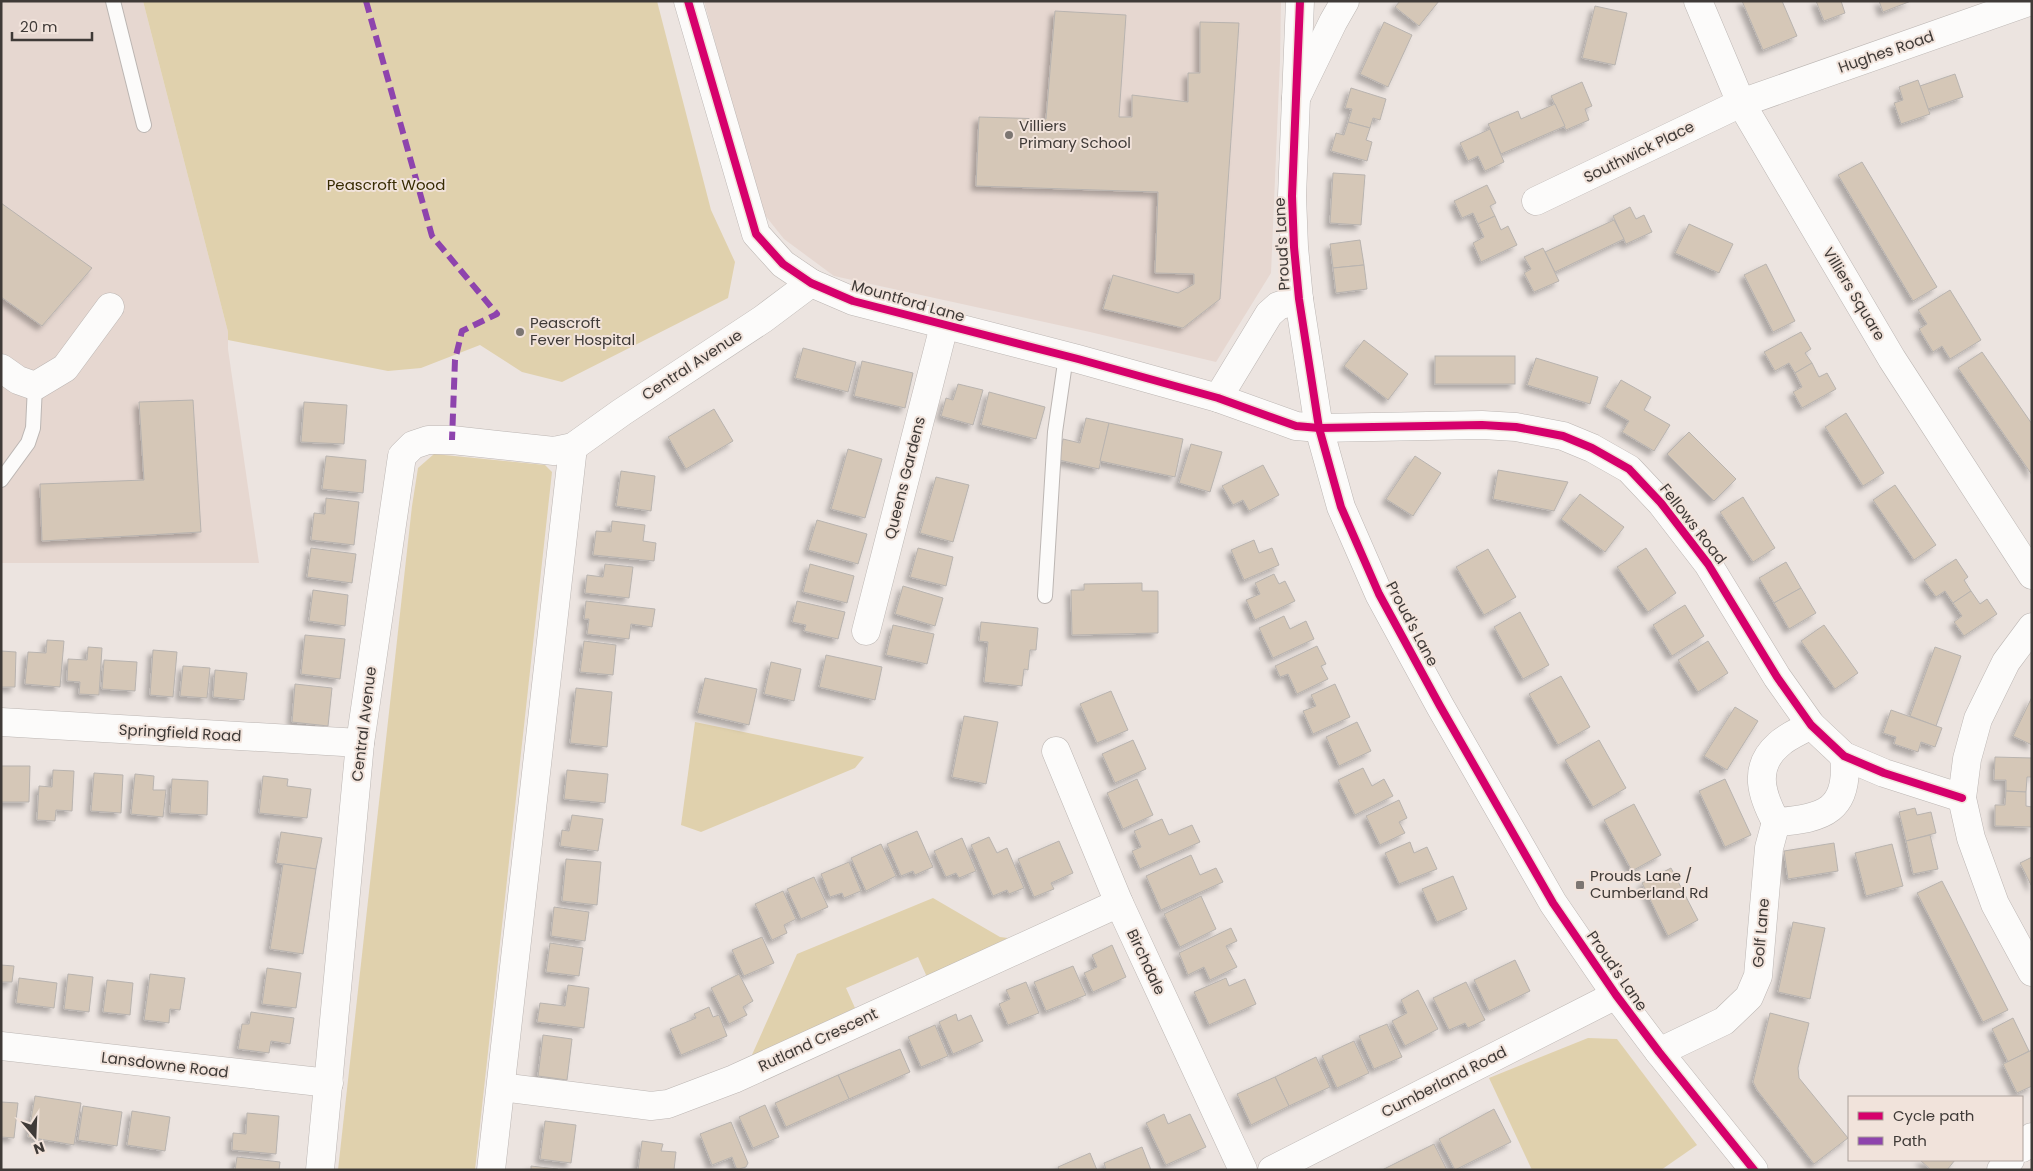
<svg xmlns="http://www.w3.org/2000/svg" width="2033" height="1171" viewBox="0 0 2033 1171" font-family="Poppins,sans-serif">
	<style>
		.built { fill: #e6d7d0 }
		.green { fill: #e0d1ad }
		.building { fill: #d5c7b7; stroke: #b8b3af; filter: url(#shadow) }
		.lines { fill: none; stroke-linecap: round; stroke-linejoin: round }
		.lane-casing { stroke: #bcb6b3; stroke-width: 16 }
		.street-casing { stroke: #bcb6b3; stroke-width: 29 }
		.secondary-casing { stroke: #bcb6b3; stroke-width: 29 }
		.lane { stroke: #fcfbfa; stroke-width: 14 }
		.street { stroke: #fcfbfa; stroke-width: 28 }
		.secondary { stroke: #fcfbfa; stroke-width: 28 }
		.quiet { stroke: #8e44ad; stroke-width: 6; stroke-dasharray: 12 6; stroke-linecap: butt }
		.cycleway-casing { stroke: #f1e3db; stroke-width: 11 }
		.cycleway { stroke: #d6006c; stroke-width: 8 }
		.poi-dot { fill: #7c7672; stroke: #f1e3db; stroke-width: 2 }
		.labels { text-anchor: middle; stroke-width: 4; stroke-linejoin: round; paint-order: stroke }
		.street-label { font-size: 15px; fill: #3f3a37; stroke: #f1e3db }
		.poi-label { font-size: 15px; fill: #3f3a37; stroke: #f1e3db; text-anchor: start }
		.park-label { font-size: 15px; fill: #372b02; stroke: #f1e3db }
	</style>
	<defs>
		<filter id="shadow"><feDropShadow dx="-4.5" dy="4.5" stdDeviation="2.5" flood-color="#0004"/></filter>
	</defs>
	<rect width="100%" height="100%" fill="#ece4e0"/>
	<g class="built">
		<polygon points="1,1 143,1 228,332 228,349 259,563 1,563"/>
		<polygon points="704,1 1281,1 1280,61 1271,273 1216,362 1090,332 834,276 784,239 760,209"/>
	</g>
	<g class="green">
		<polygon points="143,1 657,1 711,210 735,262 728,298 562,382 522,372 480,345 421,368 388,371 228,340 228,332"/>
		<polygon points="434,454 545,465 552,472 475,1170 338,1170 412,506 418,468"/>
		<polygon points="695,722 864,757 855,768 701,832 681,825"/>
		<polygon points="933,898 1000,937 1008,938 927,977 918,957 846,988 855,1008 751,1057 797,954"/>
		<polygon points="1588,1038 1617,1039 1697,1145 1661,1170 1532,1170 1489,1078"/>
	</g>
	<g class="building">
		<polygon points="1400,1 1439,1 1419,26 1395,7"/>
		<polygon points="1742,1 1782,1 1797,36 1763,50"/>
		<polygon points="1816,1 1841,1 1845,13 1824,21"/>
		<polygon points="1879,1 1911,1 1883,12"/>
		<polygon points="1595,6 1627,13 1615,65 1582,58"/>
		<polygon points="1055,11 1126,15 1119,117 1132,117 1132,95 1188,102 1188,73 1200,73 1200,22 1239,23 1220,299 1183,328 1103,309 1113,275 1178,293 1194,284 1194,274 1155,273 1158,192 976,186 979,117 1046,119"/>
		<polygon points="1384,22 1412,35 1388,87 1360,74"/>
		<polygon points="1955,74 1963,97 1928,109 1920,86"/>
		<polygon points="1918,80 1930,114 1901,124 1894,103 1903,100 1899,87"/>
		<polygon points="1582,82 1592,106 1585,109 1589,120 1566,130 1551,96"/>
		<polygon points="1351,88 1386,99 1380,120 1373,118 1370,128 1348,122 1352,109 1345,108"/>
		<polygon points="1555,104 1565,126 1501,154 1488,124 1518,111 1521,119"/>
		<polygon points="1348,122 1370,128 1366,140 1372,142 1367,161 1331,151 1336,133 1344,135"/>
		<polygon points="1490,129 1504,162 1485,171 1478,156 1468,161 1460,143"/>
		<polygon points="1862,162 1937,287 1913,301 1838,175"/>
		<polygon points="1333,173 1365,175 1361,225 1330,223"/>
		<polygon points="1487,185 1496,203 1490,206 1495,216 1478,224 1473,213 1462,218 1454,201"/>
		<polygon points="1,203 92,268 42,326 1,297"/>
		<polygon points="1630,207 1636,219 1644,215 1652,232 1626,244 1613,216"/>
		<polygon points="1495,216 1501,230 1508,226 1517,245 1481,262 1473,243 1484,237 1478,224"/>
		<polygon points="1614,220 1624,239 1555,272 1545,252"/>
		<polygon points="1689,224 1733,244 1719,273 1675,253"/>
		<polygon points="1360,240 1364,265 1333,268 1330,244"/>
		<polygon points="1543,248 1559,281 1534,292 1524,273 1531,269 1524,257"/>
		<polygon points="1766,264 1795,321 1773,332 1744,275"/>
		<polygon points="1364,265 1367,289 1336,293 1333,268"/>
		<polygon points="1950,290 1981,340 1950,359 1942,346 1933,352 1919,329 1927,324 1918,310"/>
		<polygon points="1801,332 1811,349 1805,353 1812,363 1795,373 1789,363 1775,371 1764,352"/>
		<polygon points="1364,340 1408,374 1388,400 1344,366"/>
		<polygon points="803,348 856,362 848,392 795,378"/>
		<polygon points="1982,352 2032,424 2032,475 1958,368"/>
		<rect x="1435" y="356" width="80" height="28"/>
		<polygon points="1536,358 1598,377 1590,404 1527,385"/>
		<polygon points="862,361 913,373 905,408 854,396"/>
		<polygon points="1812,363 1819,377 1827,373 1836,389 1802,408 1793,392 1802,387 1795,373"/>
		<polygon points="1621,380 1651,397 1644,410 1670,425 1654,451 1622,432 1629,421 1605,407"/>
		<polygon points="958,384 983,390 973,425 941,416 946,398 953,400"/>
		<polygon points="989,392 1045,407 1036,439 981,425"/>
		<polygon points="193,400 201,532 42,541 40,484 144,480 139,402"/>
		<polygon points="304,402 347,405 344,444 301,442"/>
		<polygon points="714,409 733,441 686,469 668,437"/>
		<polygon points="1846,413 1884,473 1863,486 1825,427"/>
		<polygon points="1086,418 1109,423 1099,469 1059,460 1063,439 1080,443"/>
		<polygon points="1109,423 1183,439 1175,477 1100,461"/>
		<polygon points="1689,432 1736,479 1714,501 1667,454"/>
		<polygon points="1191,444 1222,452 1210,492 1179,483"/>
		<polygon points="848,449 882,459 865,518 831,509"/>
		<polygon points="326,456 366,460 363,493 322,489"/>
		<polygon points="1415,456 1441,473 1413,516 1386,499"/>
		<polygon points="1263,465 1279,495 1249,511 1243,500 1233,505 1222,486"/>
		<polygon points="1498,470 1568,482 1554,511 1493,499"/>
		<polygon points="621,471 655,476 651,511 616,506"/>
		<polygon points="936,477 969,485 953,542 920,533"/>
		<polygon points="1895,485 1936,545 1914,560 1873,500"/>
		<polygon points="1580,494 1624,527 1605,552 1561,519"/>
		<polygon points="1743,497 1775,548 1753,562 1720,512"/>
		<polygon points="326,498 359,502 354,545 311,540 314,513 325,514"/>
		<polygon points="817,520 867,534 858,564 808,550"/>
		<polygon points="612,521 645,525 643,541 656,543 654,561 593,555 596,531 611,532"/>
		<polygon points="1254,540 1259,553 1272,548 1279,565 1244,580 1231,550"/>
		<polygon points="311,548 356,554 352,583 307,577"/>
		<polygon points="918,548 953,557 946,586 910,577"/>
		<polygon points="1646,548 1676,593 1648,612 1617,567"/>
		<polygon points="1488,549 1516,597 1484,615 1456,567"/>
		<polygon points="1956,559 1968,577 1964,580 1971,591 1953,603 1945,591 1936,597 1924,580"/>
		<polygon points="1786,562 1801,588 1774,603 1759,578"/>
		<polygon points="605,564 633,567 629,598 585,593 587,575 603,577"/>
		<polygon points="810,564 854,576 847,603 803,592"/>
		<polygon points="1274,574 1279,584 1285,581 1295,601 1255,620 1246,600 1260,594 1255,583"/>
		<polygon points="1142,583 1142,591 1158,591 1158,633 1072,635 1071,590 1084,590 1084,584"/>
		<polygon points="903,586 943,598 935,626 895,614"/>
		<polygon points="1801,588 1816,613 1789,629 1774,603"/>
		<polygon points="313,590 348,595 345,626 309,621"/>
		<polygon points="1971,591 1980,604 1987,599 1997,614 1964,636 1954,622 1962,616 1953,603"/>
		<polygon points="586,601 655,609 652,627 631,624 629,639 587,634 589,619 584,619"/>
		<polygon points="797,601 845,612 838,639 804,631 806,625 792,622"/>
		<polygon points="1685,605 1704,636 1672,656 1653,625"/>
		<polygon points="1520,612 1549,665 1523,679 1494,627"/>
		<polygon points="1284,616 1290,629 1306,621 1314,639 1273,658 1259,628"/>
		<polygon points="981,622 1038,628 1036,650 1030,650 1028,670 1024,669 1022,686 984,682 988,642 979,641"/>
		<polygon points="893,625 934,634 927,664 886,655"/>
		<polygon points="1824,625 1858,673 1835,689 1801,641"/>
		<polygon points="305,635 345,639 340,679 301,674"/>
		<polygon points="47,640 64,641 60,687 25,684 28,652 46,653"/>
		<polygon points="584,641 616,645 613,675 580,672"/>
		<polygon points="1708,641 1728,673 1698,692 1678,660"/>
		<polygon points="1317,646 1326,664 1321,666 1328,679 1297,694 1288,674 1280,677 1275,666"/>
		<polygon points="88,647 102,648 99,695 79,694 80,682 67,681 68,659 87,660"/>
		<polygon points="1935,647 1961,656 1936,726 1910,716"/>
		<polygon points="153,650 177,652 173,697 150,695"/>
		<polygon points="1,651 16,652 15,687 1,687"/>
		<polygon points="826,655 882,667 875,700 819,687"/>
		<polygon points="104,660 137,662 135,691 102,689"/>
		<polygon points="771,662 801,669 794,701 764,694"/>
		<polygon points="183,666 210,668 207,698 180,696"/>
		<polygon points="215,670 247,673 244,700 213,697"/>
		<polygon points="1561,676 1590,727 1558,745 1529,694"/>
		<polygon points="705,678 757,689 749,725 697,713"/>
		<polygon points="295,684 332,688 328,726 292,722"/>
		<polygon points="1335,684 1350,717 1313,734 1303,711 1316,706 1311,695"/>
		<polygon points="576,688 612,692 607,747 570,743"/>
		<polygon points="1111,691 1128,730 1097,743 1080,704"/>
		<polygon points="2032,697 2032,745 2013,736"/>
		<polygon points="1735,707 1758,721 1727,770 1704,756"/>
		<polygon points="1891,710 1942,728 1935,747 1921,742 1918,752 1894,744 1896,737 1883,733"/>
		<polygon points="964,716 998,722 986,784 952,777"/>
		<polygon points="1357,722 1371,751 1339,766 1326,737"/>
		<polygon points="1133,740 1146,769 1115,783 1102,754"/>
		<polygon points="1599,740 1626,788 1593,807 1565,760"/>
		<polygon points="1995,757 2032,758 2032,777 2027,777 2026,792 2006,791 2006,780 1994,780"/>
		<polygon points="1,766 30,766 29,802 1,802"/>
		<polygon points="1363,768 1372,786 1384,779 1393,796 1355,815 1338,780"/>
		<polygon points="53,770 74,771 72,811 56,810 55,821 37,820 39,786 52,787"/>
		<polygon points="567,770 608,774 605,803 564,799"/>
		<polygon points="94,773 123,775 121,813 91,811"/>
		<polygon points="135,774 154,776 153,790 166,790 163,817 131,814"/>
		<polygon points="263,776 288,779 287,786 311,789 307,818 259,813"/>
		<polygon points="172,779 208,781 207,815 170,813"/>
		<polygon points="1137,779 1153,815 1123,829 1107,793"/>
		<polygon points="1725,779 1751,835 1725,847 1699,791"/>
		<polygon points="2006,791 2026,792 2026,806 2032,807 2032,827 1995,826 1995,805 2005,805"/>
		<polygon points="1399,800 1407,818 1399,822 1405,833 1380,845 1366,816"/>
		<polygon points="1634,804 1661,855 1632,871 1604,820"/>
		<polygon points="1915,808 1917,815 1931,812 1936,833 1906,841 1899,812"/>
		<polygon points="572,815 603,819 598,851 560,846 562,830 569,831"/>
		<polygon points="1162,819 1169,835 1192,825 1200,842 1140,869 1132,851 1141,847 1134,831"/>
		<polygon points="917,831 933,867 915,875 913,871 901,876 887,844"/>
		<polygon points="281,832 322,838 316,869 276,863"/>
		<polygon points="1930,835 1938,869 1913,874 1906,841"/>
		<polygon points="989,837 997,853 1007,848 1024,888 1009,894 1007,890 993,896 971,845"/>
		<polygon points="962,838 976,871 959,878 956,873 946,877 934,851"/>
		<polygon points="1059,841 1073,873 1051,883 1054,889 1034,897 1018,859"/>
		<polygon points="1410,842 1414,853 1427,847 1437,869 1399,884 1385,853"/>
		<polygon points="1834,843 1838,871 1788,879 1784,851"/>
		<polygon points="881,844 896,876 866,891 851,858"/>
		<polygon points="1892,844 1903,886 1866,896 1855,853"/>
		<polygon points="1191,855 1200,875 1216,868 1223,882 1161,910 1146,876"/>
		<polygon points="2032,857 2032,887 2020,863"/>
		<polygon points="566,859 601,862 597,905 562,901"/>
		<polygon points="849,862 861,891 844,898 842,893 830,897 821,874"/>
		<polygon points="283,864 316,869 303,954 270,949"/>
		<polygon points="1671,868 1698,920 1668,936 1642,883"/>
		<polygon points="1453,876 1467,909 1437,922 1422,889"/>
		<polygon points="814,877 828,907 801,919 787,889"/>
		<polygon points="1942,881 2008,1010 1983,1022 1917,893"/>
		<polygon points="783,891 796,919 784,925 787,933 772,940 755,904"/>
		<polygon points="1201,896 1216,929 1180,947 1164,914"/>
		<polygon points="554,907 589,912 585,941 551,936"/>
		<polygon points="1793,922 1825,928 1810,999 1778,992"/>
		<polygon points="1231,928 1237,941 1226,946 1237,967 1210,980 1204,967 1188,975 1179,953"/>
		<polygon points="762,937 774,963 744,976 732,950"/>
		<polygon points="550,943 583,948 579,976 546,972"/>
		<polygon points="1112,945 1126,977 1093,992 1084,973 1097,967 1092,955"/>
		<polygon points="1515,960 1530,991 1489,1011 1474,980"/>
		<polygon points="1,965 14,966 12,982 1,982"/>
		<polygon points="1073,966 1086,995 1046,1011 1034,982"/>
		<polygon points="267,968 301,973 296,1008 262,1004"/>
		<polygon points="68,974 93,977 89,1012 64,1009"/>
		<polygon points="150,974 185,978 180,1010 170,1009 169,1023 144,1020"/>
		<polygon points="739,974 753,1001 743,1007 747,1015 729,1024 711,988"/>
		<polygon points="19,978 57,983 54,1008 16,1003"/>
		<polygon points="1226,978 1229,986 1245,979 1256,1004 1209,1025 1194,992"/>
		<polygon points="107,980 133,983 130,1015 103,1012"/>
		<polygon points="1026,982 1039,1013 1008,1025 999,1004 1010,999 1006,990"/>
		<polygon points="1466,982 1485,1020 1468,1028 1465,1023 1449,1030 1433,998"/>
		<polygon points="568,985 589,988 584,1028 537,1022 540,1003 565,1006"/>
		<polygon points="1418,990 1438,1029 1405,1046 1392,1021 1407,1013 1401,1000"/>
		<polygon points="709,1007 713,1017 719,1015 727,1036 681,1055 670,1029 696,1018 694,1014"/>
		<polygon points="251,1012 294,1018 290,1044 271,1041 269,1053 238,1049 242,1024 249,1024"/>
		<polygon points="1770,1013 1809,1023 1798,1068 1799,1078 1848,1138 1814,1164 1757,1090 1753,1082"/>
		<polygon points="956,1014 958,1021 971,1015 983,1041 953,1054 939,1022"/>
		<polygon points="2013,1018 2029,1051 2008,1062 1992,1029"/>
		<polygon points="1387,1024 1402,1057 1374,1069 1359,1036"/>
		<polygon points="935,1025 948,1056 921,1067 908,1037"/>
		<polygon points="543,1035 572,1039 567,1080 538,1076"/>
		<polygon points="1354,1041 1369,1073 1337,1088 1322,1056"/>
		<polygon points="900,1049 910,1072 849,1099 838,1075"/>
		<polygon points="2032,1050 2032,1086 2017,1093 2003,1064"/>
		<polygon points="1316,1057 1330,1087 1289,1106 1275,1077"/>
		<polygon points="838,1075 849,1099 786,1127 775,1103"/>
		<polygon points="1275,1077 1289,1106 1251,1125 1237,1094"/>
		<polygon points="35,1096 81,1103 74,1145 28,1137"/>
		<polygon points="1,1102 18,1103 14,1138 1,1137"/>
		<polygon points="765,1105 779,1137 753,1148 739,1117"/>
		<polygon points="83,1106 122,1112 117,1146 78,1140"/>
		<polygon points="1494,1109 1511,1142 1455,1170 1439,1139"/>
		<polygon points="132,1111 170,1117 165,1151 127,1145"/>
		<polygon points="247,1113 279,1116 276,1154 232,1150 233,1133 246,1134"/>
		<polygon points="1164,1114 1168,1124 1190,1114 1206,1147 1166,1165 1146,1123"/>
		<polygon points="545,1121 576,1125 571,1163 540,1159"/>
		<polygon points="731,1122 748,1163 746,1167 739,1169 736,1168 732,1157 712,1165 700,1134"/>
		<polygon points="642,1141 663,1144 661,1151 676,1152 674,1170 638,1170"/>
		<polygon points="1434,1144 1447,1170 1382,1170"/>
		<polygon points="1142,1147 1151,1170 1106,1170 1104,1163"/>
		<polygon points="1090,1153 1097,1170 1059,1170 1058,1167"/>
		<polygon points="237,1157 280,1162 279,1170 235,1170"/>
		<polygon points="1920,1160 1955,1160 1947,1170 1931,1170"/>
		<polygon points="531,1166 558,1169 558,1170 531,1170"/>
	</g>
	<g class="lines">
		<defs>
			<g id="lane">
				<polyline points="113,1 144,125"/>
				<polyline points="1,480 28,443 33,428 35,386"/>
				<polyline points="1045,596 1055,432 1066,356"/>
			</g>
			<g id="street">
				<polyline points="688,1 756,234 783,264 811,283 853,301 1078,359 1218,398 1296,426 1319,428 1482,425 1516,427 1563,436 1592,448 1629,469 1661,503 1708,564 1777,677 1811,725 1844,756 1884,773 1962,798"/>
				<polyline points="1698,1 1741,103 1892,359 2032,575"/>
				<polyline points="1296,98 1333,22 1345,1"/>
				<polyline points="1536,201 1741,103 2031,1"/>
				<polyline points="1,368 18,380 35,386 65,368 110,307"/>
				<polyline points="1218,398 1269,314 1278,306 1299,299"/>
				<polyline points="2032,627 2006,662 1978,719 1967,759 1962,798 1971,838 1995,904 2032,972"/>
				<polyline points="866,631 944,326"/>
				<polyline points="1,722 360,743"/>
				<path d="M1811,725C1801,731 1787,736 1778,745C1752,768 1762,796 1776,822C1824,819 1850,810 1844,756"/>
				<polyline points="1056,751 1119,903 1243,1170"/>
				<polyline points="1,1046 329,1083"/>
				<polyline points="1659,1052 1724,1021 1749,997 1758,976 1769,848 1776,822"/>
				<polyline points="501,1087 651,1106 668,1104 734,1079 1119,903"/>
				<polyline points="2022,1148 2032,1137"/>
				<polyline points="320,1170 360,743 402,456 413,445 428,440 452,440 554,451 573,447 622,412 763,319 811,283"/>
				<polyline points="491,1170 573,447"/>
				<polyline points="1272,1170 1616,995"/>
				<polyline points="2001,1170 2010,1160"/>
			</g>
			<polyline id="secondary" points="1300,1 1292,196 1294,247 1299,299 1319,428 1341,507 1379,594 1440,706 1553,903 1616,995 1659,1052 1754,1170"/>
		</defs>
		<use href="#lane" class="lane-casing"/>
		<use href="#street" class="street-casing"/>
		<use href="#secondary" class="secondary-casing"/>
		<use href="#lane" class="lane"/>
		<use href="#street" class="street"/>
		<use href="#secondary" class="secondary"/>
		<polyline class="quiet" points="366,1 432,236 497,314 462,331 455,360 452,440"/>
		<defs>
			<g id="cycleway">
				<polyline points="688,1 756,234 783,264 811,283 853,301 1078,359 1218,398 1296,426 1319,428 1482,425 1516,427 1563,436 1592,448 1629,469 1661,503 1708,564 1777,677 1811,725 1844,756 1884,773 1962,798"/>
				<polyline points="1300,1 1292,196 1294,247 1299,299 1319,428 1341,507 1379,594 1440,706 1553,903 1616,995 1659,1052 1754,1170"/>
			</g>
		</defs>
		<use href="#cycleway" class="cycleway-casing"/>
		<use href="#cycleway" class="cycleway"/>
	</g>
	<g class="poi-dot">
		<circle cx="1009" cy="135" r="5"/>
		<circle cx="520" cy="332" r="5"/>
		<rect x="1575" y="880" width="10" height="10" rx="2.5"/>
	</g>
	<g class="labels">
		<g class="street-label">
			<text transform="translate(1886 52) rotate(-19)" y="5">Hughes Road</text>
			<text transform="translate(1639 152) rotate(-26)" y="5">Southwick Place</text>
			<text transform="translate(1282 244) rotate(-93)" y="5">Proud's Lane</text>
			<text transform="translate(1854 294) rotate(59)" y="5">Villiers Square</text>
			<text transform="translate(908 301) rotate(16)" y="5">Mountford Lane</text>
			<text transform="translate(692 365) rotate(-33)" y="5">Central Avenue</text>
			<text transform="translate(905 478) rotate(-76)" y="5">Queens Gardens</text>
			<text transform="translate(1693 524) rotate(52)" y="5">Fellows Road</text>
			<text transform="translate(1412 624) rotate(62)" y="5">Proud's Lane</text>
			<text transform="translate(364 724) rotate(-83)" y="5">Central Avenue</text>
			<text transform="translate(180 733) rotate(3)" y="5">Springfield Road</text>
			<text transform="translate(1761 933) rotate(-85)" y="5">Golf Lane</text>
			<text transform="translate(1146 962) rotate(65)" y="5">Birchdale</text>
			<text transform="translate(1617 971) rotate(55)" y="5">Proud's Lane</text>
			<text transform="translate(818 1040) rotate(-25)" y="5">Rutland Crescent</text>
			<text transform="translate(165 1065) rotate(7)" y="5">Lansdowne Road</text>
			<text transform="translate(1444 1082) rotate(-27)" y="5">Cumberland Road</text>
		</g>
		<g class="poi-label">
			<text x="1019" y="131">Villiers<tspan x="1019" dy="17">Primary School</tspan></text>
			<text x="530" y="328">Peascroft<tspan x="530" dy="17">Fever Hospital</tspan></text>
			<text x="1590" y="881">Prouds Lane /<tspan x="1590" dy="17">Cumberland Rd</tspan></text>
		</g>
		<g class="park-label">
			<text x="386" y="190">Peascroft Wood</text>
		</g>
	</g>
	<rect width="2033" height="1171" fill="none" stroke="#3f3a37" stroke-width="5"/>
	<rect x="1848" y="1096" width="175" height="65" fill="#f1e3db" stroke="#aa9f99"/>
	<rect x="1858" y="1112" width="25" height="8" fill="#d6006c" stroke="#aa9f99"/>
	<text x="1893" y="1121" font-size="15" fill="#3f3a37">Cycle path</text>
	<rect x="1858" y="1137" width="25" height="8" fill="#8e44ad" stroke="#aa9f99"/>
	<text x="1893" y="1146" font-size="15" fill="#3f3a37">Path</text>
	<g transform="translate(35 1136) rotate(161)" stroke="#f1e3db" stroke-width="4" paint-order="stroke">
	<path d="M0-4L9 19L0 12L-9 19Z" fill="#3f3a37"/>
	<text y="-8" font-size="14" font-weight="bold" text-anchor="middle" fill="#3f3a37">N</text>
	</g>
	<path d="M12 32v8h80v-8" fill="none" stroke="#3f3a37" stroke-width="2.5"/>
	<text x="20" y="32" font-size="15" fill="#3f3a37" stroke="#f1e3db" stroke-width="4" paint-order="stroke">20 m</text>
</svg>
